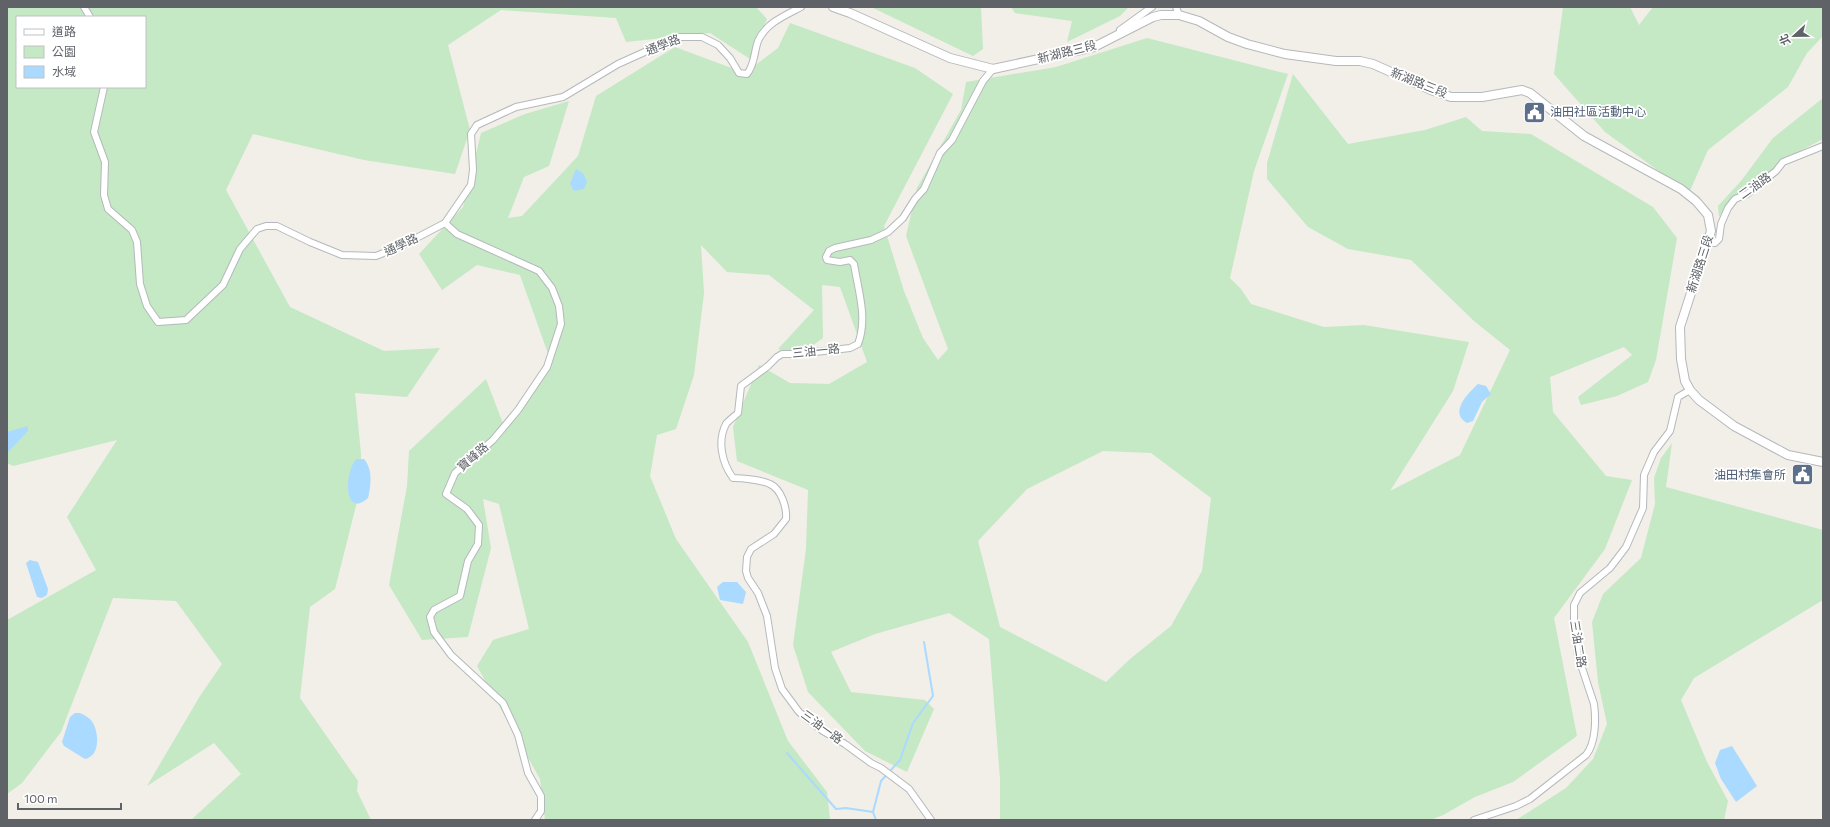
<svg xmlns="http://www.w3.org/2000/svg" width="1830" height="827" viewBox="0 0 1830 827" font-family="Commissioner,'Noto Sans TC',sans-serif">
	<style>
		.green { fill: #c5e8c5; fill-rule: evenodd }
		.water { fill: #aadaff }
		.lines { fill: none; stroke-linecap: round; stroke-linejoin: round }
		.stream { stroke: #aadaff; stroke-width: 2 }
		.minor-casing { stroke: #b5b8bc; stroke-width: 8 }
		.tertiary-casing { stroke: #b5b8bc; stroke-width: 10 }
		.minor { stroke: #fff; stroke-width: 6 }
		.tertiary { stroke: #fff; stroke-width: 8 }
		.labels { text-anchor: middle; stroke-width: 3.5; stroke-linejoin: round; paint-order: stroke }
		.street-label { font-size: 12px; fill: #5f6368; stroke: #fff }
		.service-label { font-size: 12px; fill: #4e5e75; stroke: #fff; text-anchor: start }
	</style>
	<rect width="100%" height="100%" fill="#f1efe8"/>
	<g class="green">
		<path d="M7,7H756L767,19L750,59L710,33L626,42L616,18L501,10L448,45L470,130L455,174L364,160L253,134L226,190L290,307L384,351L440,348L407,397L355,393L361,454L360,490L335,589L310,607L300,698L358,781L357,791L371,820H191L241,774L214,743L147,786L200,696L222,664L176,601L113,598L61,732L22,783L7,794V620L96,570L67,517L117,440L13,466L7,463ZM17,17H145V87H17Z"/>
		<polygon points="871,7 981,7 983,49 973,56"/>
		<polygon points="1011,7 1129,7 1120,16 1067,42 1072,21 1015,13"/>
		<polygon points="1563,7 1630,7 1639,25 1653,7 1823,7 1823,36 1807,53 1788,87 1708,150 1689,193 1605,132 1554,74"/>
		<path d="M790,23L915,68L953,94L884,226L904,291L923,338L938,360L948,349L906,236L917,188L961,110L966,82L1056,67L1147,38L1288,74L1254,171L1230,278L1241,289L1251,304L1324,327L1364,325L1469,342L1453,391L1390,491L1460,455L1510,350L1474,321L1411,260L1348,249L1308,227L1267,179V163L1293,74L1348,144L1425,130L1466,117L1482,131L1531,134L1653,207L1677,238L1656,360L1648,382L1617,396L1581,405L1578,397L1632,355L1624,347L1550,377L1553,412L1606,476L1632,480L1605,549L1554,618L1577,736L1513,782L1475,797L1443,815L1430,820H1000V779L989,639L949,613L875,634L831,652L851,692L925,700L934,709L907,772L865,751L808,692L793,645L806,549L808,490L737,461L733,427L759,365L790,383L829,384L867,362L840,287L822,285L823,338L798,356L778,349L814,310L769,275L727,272L701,245L704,293L694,375L676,429L657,435L650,476L676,539L748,642L788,741L827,792L830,820H545L540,779L477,666L493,640L529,629L499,504L483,499L491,548L468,637L422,640L389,585L407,486L409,451L486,379L505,429L551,362L520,275L477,265L442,290L419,254L463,207L481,133L525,114L569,101L549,166L524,177L508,218L522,216L578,156L596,96L675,47L745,73L778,48ZM1103,451L1151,453L1211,498L1202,571L1171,626L1130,659L1106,682L1000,627L978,541L1027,489Z"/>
		<polygon points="1823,98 1823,139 1794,154 1733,198 1719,217 1718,206 1741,181 1773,138"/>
		<polygon points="1672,443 1666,487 1823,530 1823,600 1694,678 1681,700 1707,762 1728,801 1724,820 1516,820 1566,788 1593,759 1607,724 1598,682 1592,622 1603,594 1641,558 1655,504 1654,478 1661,458"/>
	</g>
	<g class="water">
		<polygon points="576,169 583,173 587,182 584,189 574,191 570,184"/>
		<path d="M1478,384L1486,386L1491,394L1482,402L1473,421L1467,423C1449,413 1467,394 1478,384Z"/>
		<polygon points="28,426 28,431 7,453 7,432"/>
		<path d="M356,459H364C373,469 371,486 368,498C345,519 343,476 356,459Z"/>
		<polygon points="30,560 38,562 48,589 47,595 42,598 37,597 26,563"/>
		<polygon points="723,582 737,582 746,592 743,604 720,600 717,587"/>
		<path d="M75,713H80C85,715 90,718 93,723C99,734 100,756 85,759L64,746L62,742L70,717Z"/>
		<polygon points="1732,746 1757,786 1736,802 1721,779 1715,763 1720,750"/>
	</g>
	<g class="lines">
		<g class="stream">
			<polyline points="787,753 836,809 846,808 873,812"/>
			<polyline points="876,820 873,812 881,781 900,760 913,723 933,696 924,642"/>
		</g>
		<defs>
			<g id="minor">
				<polyline points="84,7 90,17"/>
				<polyline points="1176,7 1179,15"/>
				<polyline points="1120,30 1152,7"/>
				<path d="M104,87L94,132L105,162L104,195L108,209L132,230L137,242L140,284L147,306L158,322L186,320L223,285L240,249L257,229L266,226H277L310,242L342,255L376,256L401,246L445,223L471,185L473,170L471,134L477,125L516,107L563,97L618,64L678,37H702L718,45L730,58L739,73L747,74C755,64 754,52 758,41C766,23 784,16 801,7"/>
				<polyline points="445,223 457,234 539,271 552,288 559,306 561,324 547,367 518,410 493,440 455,473 446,494 467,509 479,525 478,544 468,561 460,596 434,610 430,617 434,632 451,655 503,703 518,735 528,773 541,796 541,811 535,820"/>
				<polyline points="1708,242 1715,243 1719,239 1721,224 1728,208 1735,199 1747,194 1776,171 1783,162 1823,146"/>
				<path d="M931,820L909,789L881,768L871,763L845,744L823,731L799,712L782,689L775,668L767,616L758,593L748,578L746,571L747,557L751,549L774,534L786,519C787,507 781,489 770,484C762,480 742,478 733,478C722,463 717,441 726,424C729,420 735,416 738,413L741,386L768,366L777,357L782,354H798L850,348L858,344C868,318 858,290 854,264L850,260L840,262L827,260L826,257L829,251L835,248L871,240L888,232L903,218L915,199L924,189L940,153L952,140L983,81L993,69"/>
				<path d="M1474,820L1516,806L1530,799L1586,755C1596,743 1596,719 1594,704L1578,656L1574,621V605L1580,593L1610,568L1626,547L1643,508L1644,475L1654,452L1670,431L1678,397L1690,390"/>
			</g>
			<polyline id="tertiary" points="833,7 850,13 950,58 993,69 1094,47 1153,17 1161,15 1179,15 1199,21 1228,37 1247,44 1285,54 1336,61 1360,61 1373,64 1431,90 1451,97 1482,97 1522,90 1530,93 1584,136 1681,189 1696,201 1708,215 1711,231 1680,327 1681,359 1685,381 1690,390 1699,400 1734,426 1788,455 1823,462"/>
		</defs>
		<use href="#minor" class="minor-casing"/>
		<use href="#tertiary" class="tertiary-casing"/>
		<use href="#minor" class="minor"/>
		<use href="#tertiary" class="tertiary"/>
	</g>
	<defs>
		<symbol id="civic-square" viewBox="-11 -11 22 22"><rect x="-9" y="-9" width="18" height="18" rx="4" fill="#5c6f8a" stroke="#fff"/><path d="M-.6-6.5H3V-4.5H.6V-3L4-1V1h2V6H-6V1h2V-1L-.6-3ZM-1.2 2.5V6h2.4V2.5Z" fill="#fff"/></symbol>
	</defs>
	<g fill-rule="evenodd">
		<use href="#civic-square" x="1522" y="100" width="25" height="25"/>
		<use href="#civic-square" x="1790" y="462" width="25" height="25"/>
	</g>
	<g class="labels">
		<g class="street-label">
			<text transform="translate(663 45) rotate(-21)" y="4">通學路</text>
			<text transform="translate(1067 52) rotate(-14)" y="4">新湖路三段</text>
			<text transform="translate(1419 83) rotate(22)" y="4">新湖路三段</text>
			<text transform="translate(1755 186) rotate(-35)" y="4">二油路</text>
			<text transform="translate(401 245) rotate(-25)" y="4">通學路</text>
			<text transform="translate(1700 264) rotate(-72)" y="4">新湖路三段</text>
			<text transform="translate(816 351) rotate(-6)" y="4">三油一路</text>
			<text transform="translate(473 457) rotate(-41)" y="4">寶峰路</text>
			<text transform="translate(1578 644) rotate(81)" y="4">三油二路</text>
			<text transform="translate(822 727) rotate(36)" y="4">三油一路</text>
		</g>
		<g class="service-label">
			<text x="1550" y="116">油田社區活動中心</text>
			<text x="1786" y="479" text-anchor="end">油田村集會所</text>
		</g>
	</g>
	<rect width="1830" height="827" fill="none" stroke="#5f6368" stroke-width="16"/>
	<rect x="16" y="16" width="130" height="72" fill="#ffffff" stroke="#bfc1c3"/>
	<rect x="24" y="29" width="20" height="6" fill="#ffffff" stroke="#bfc1c3"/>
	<text x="52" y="36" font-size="12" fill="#5f6368">道路</text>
	<rect x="24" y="46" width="20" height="12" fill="#c5e8c5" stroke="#bfc1c3"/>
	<text x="52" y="56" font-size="12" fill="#5f6368">公園</text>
	<rect x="24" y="66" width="20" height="12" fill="#aadaff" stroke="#bfc1c3"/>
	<text x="52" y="76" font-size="12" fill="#5f6368">水域</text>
	<g transform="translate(1794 36) rotate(248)" stroke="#ffffff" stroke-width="3" paint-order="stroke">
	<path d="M0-3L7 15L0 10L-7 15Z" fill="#5f6368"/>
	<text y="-6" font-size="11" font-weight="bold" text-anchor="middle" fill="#5f6368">北</text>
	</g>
	<path d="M18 803v6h103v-6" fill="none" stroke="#5f6368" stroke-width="2"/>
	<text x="24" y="803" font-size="12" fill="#5f6368" stroke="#ffffff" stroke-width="3" paint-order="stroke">100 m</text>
</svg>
